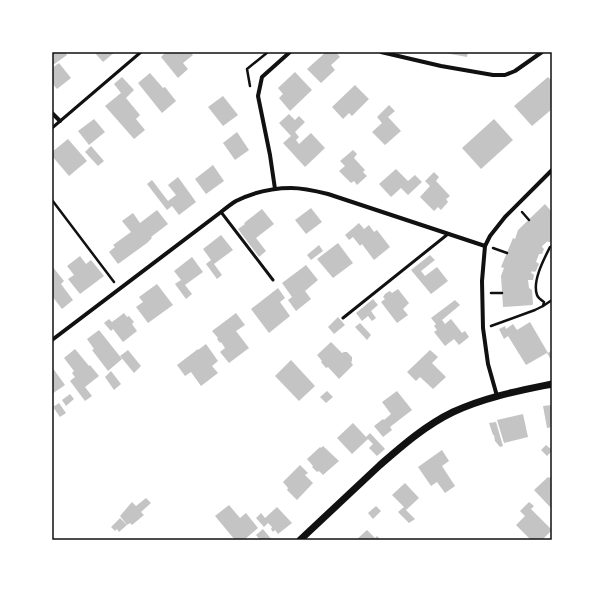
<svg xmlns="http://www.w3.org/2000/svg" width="604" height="592" viewBox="0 0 604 592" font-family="'Noto Sans',sans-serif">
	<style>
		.building { fill: #c4c4c4 }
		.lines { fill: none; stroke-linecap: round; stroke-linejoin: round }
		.path { stroke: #111; stroke-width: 2.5 }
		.service { stroke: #111; stroke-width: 3 }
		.minor { stroke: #111; stroke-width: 4 }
		.tertiary { stroke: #111; stroke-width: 7 }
		.neatline { fill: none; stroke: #111; stroke-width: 1.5 }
	</style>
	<rect width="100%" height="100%" fill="#fff"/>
	<g class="building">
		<polygon points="52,52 65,52 67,55 53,65 52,63"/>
		<polygon points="94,52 115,52 103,62"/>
		<polygon points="166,52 190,52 193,55 183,63 188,69 178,78 161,57"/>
		<polygon points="326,52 336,52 340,57 331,65 335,70 321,83 307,69"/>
		<polygon points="445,52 468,52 467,57 445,53"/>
		<polygon points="59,63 71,78 57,89 52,83 52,68"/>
		<polygon points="295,72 312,90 290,111 279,98 283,94 278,88"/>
		<polygon points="150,73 163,88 165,87 176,101 162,113 138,83"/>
		<polygon points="122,77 134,90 126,98 140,115 136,119 145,130 134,139 105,106 121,93 114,84"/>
		<polygon points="548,77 552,81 552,109 532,126 514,106"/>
		<polygon points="355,85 369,99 352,116 349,113 343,119 332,107"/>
		<polygon points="223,96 238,115 223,126 208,107"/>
		<polygon points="389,105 395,111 388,117 401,131 385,145 372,132 382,123 377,117"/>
		<polygon points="289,114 295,120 299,116 305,122 295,132 299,137 296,140 299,144 311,133 325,148 305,167 283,143 291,136 279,123"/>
		<polygon points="94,119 105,132 89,145 78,131"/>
		<polygon points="494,119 513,140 481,169 462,148"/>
		<polygon points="237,132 249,150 235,160 223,143"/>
		<polygon points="68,139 87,161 69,176 52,156 52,152"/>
		<polygon points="91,146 104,161 98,166 85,152"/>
		<polygon points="353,150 357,154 354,158 365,170 363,172 367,176 357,185 354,181 351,183 339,171 345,166 340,161"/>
		<polygon points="213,165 224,181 206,194 195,179"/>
		<polygon points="396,169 408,181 415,175 422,182 408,195 401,188 391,197 379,184"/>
		<polygon points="434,172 439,177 436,181 450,196 446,199 448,202 441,210 438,207 434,211 420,197 430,186 425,181"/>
		<polygon points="178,177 196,202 179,215 172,206 167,210 147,184 152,180 168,201 176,195 168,185"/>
		<polygon points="545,204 552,212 552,241 551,242 548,242 548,241 542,246 542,247 544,249 542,254 539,254 536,262 538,263 539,264 536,271 534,272 532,271 531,273 533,274 534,275 533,280 528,280 529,288 532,290 533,304 532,305 503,307 501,276 504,268 501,267 513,238 515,239 518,230"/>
		<polygon points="311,208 322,222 306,234 295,220"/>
		<polygon points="262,209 274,224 256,238 266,251 259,257 238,229 245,224 244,223"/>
		<polygon points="157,210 168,224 151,237 152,238 147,243 118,264 109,252 115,247 113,245 131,232 122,221 133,213 140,223"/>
		<polygon points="359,223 364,229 369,225 374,232 377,230 390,247 374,260 362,244 360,246 353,237 349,240 345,235"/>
		<polygon points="221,235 233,250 214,264 222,275 217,279 206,264 211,260 203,249"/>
		<polygon points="338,243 353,263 333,278 317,259"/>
		<polygon points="319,245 323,251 311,260 307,255"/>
		<polygon points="430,255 435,260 421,271 425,276 437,267 448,281 431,294 411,270"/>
		<polygon points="80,256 86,264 91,260 104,276 80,294 68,279 74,275 67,266"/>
		<polygon points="192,257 203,272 185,285 192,294 186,299 175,284 181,280 174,271"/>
		<polygon points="306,265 318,280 305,291 311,299 296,311 288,300 292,297 282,283"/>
		<polygon points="52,266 64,281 61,284 73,300 62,309 52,296"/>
		<polygon points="157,284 173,305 148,323 136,307 143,302 139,297"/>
		<polygon points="278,288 285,298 280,302 290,316 269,333 251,309"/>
		<polygon points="398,289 409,303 403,309 408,315 397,323 381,302 385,299 383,297 385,294 388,292 390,291 392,293"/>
		<polygon points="373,299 378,305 371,311 376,318 372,321 368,316 362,321 356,313"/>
		<polygon points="455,300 460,305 442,320 445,324 451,319 462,333 465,331 469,337 459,345 454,339 445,346 434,332 437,330 434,326 436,324 431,318"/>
		<polygon points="124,313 127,317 129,316 134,322 132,324 137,331 123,342 113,329 111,331 104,323 109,319 112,322"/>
		<polygon points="236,313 245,325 236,331 249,348 229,363 220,352 225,348 221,342 220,343 217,339 218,338 212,331"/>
		<polygon points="338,317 345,325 334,334 328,327"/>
		<polygon points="530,322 548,353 552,350 552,362 547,353 526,365 508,336 504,339 499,329 505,326 506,329 513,324 517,330"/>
		<polygon points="360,323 371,335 367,340 355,327"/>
		<polygon points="99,330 122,359 108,371 92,350 94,349 87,339"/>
		<polygon points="331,342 342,353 344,352 347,352 352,357 352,361 351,362 353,365 339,379 328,367 326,368 321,362 322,361 317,355"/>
		<polygon points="206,344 218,361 212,366 218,373 201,386 191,372 185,376 177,365 198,349 198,350"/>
		<polygon points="75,349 89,366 90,365 99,376 85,387 92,396 85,401 70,381 75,377 72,373 74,371 64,358"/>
		<polygon points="128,350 141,366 134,373 120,356"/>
		<polygon points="430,350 438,357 432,363 446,377 433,389 420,377 416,381 407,372"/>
		<polygon points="291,360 315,386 299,401 275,376"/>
		<polygon points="52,367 65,385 52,394"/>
		<polygon points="111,371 121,384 114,390 105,377"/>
		<polygon points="327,391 333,397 326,403 320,397"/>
		<polygon points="397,391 412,410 390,427 392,430 383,437 374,426 383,419 384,420 391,414 382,402"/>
		<polygon points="70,394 74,399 66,406 62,400"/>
		<polygon points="59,403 66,413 60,417 53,407"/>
		<polygon points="552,405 552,427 547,428 543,406"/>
		<polygon points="523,414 528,437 504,443 497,420"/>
		<polygon points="496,422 503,446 500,447 495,441 494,435 493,435 489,423"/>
		<polygon points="353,423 366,437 370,433 385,449 377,456 369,448 373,444 368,439 352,454 337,438"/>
		<polygon points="546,445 552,450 552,451 547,456 541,450"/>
		<polygon points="323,446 339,461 323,475 319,471 317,472 312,467 313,466 307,459 320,447 321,448"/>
		<polygon points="442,450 449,461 442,466 455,486 445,493 437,482 431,486 418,467"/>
		<polygon points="300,465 308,473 305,475 313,483 297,500 287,490 288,488 283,482"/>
		<polygon points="552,475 552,509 534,490 548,477 549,478"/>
		<polygon points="405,483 419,498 406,510 415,519 409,523 398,512 404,507 392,495"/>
		<polygon points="146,498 151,503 141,512 144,515 132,525 130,523 127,525 120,516 132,502 136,506"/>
		<polygon points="529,502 534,506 531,509 552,530 542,540 531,540 516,525 525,516 520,511"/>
		<polygon points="229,505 240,518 246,513 258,528 244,540 235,540 215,516"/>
		<polygon points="376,506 381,511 373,519 368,513"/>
		<polygon points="277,507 292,523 278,534 275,530 273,532 271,529 272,527 268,523 264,527 256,518 261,513 265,518"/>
		<polygon points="120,518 127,525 119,532 117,529 115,531 111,527"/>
		<polygon points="263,529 272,540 260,540 256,535"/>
		<polygon points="367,530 375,538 377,536 381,540 356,540"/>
	</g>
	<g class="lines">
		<g class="path">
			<polyline points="250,86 247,69 268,52"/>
			<polyline points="52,200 114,282"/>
			<polyline points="522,212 529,220"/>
			<polyline points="493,248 507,253"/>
			<polyline points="491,293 502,293"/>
			<path d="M543,306L544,302C541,300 538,298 537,295C532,281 544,259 550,247L552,246"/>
			<polyline points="491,326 535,310 543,306 552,300"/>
		</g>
		<g class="service">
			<polyline points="52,128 141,52"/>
			<polyline points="221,212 273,280"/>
			<polyline points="343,318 448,234"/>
		</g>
		<g class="minor">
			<polyline points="381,52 441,66 493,75 505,75 515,71 542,52"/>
			<polyline points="52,113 60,121"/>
			<polyline points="275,189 270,155 258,96 262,77 290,52"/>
			<path d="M52,340L221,212C226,208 231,204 236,201C252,193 273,188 291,188C303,188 316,191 328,194L485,246"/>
			<polyline points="497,396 488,364 483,328 482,281 485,246 490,236 505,217 552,170"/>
		</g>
		<path class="tertiary" d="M300,540C327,515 353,490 380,465C403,445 426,425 453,412C485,397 518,391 552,384"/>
	</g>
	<rect width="604" height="592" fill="none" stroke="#ffffff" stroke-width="106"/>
	<rect x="53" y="53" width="498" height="486" class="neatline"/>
</svg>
